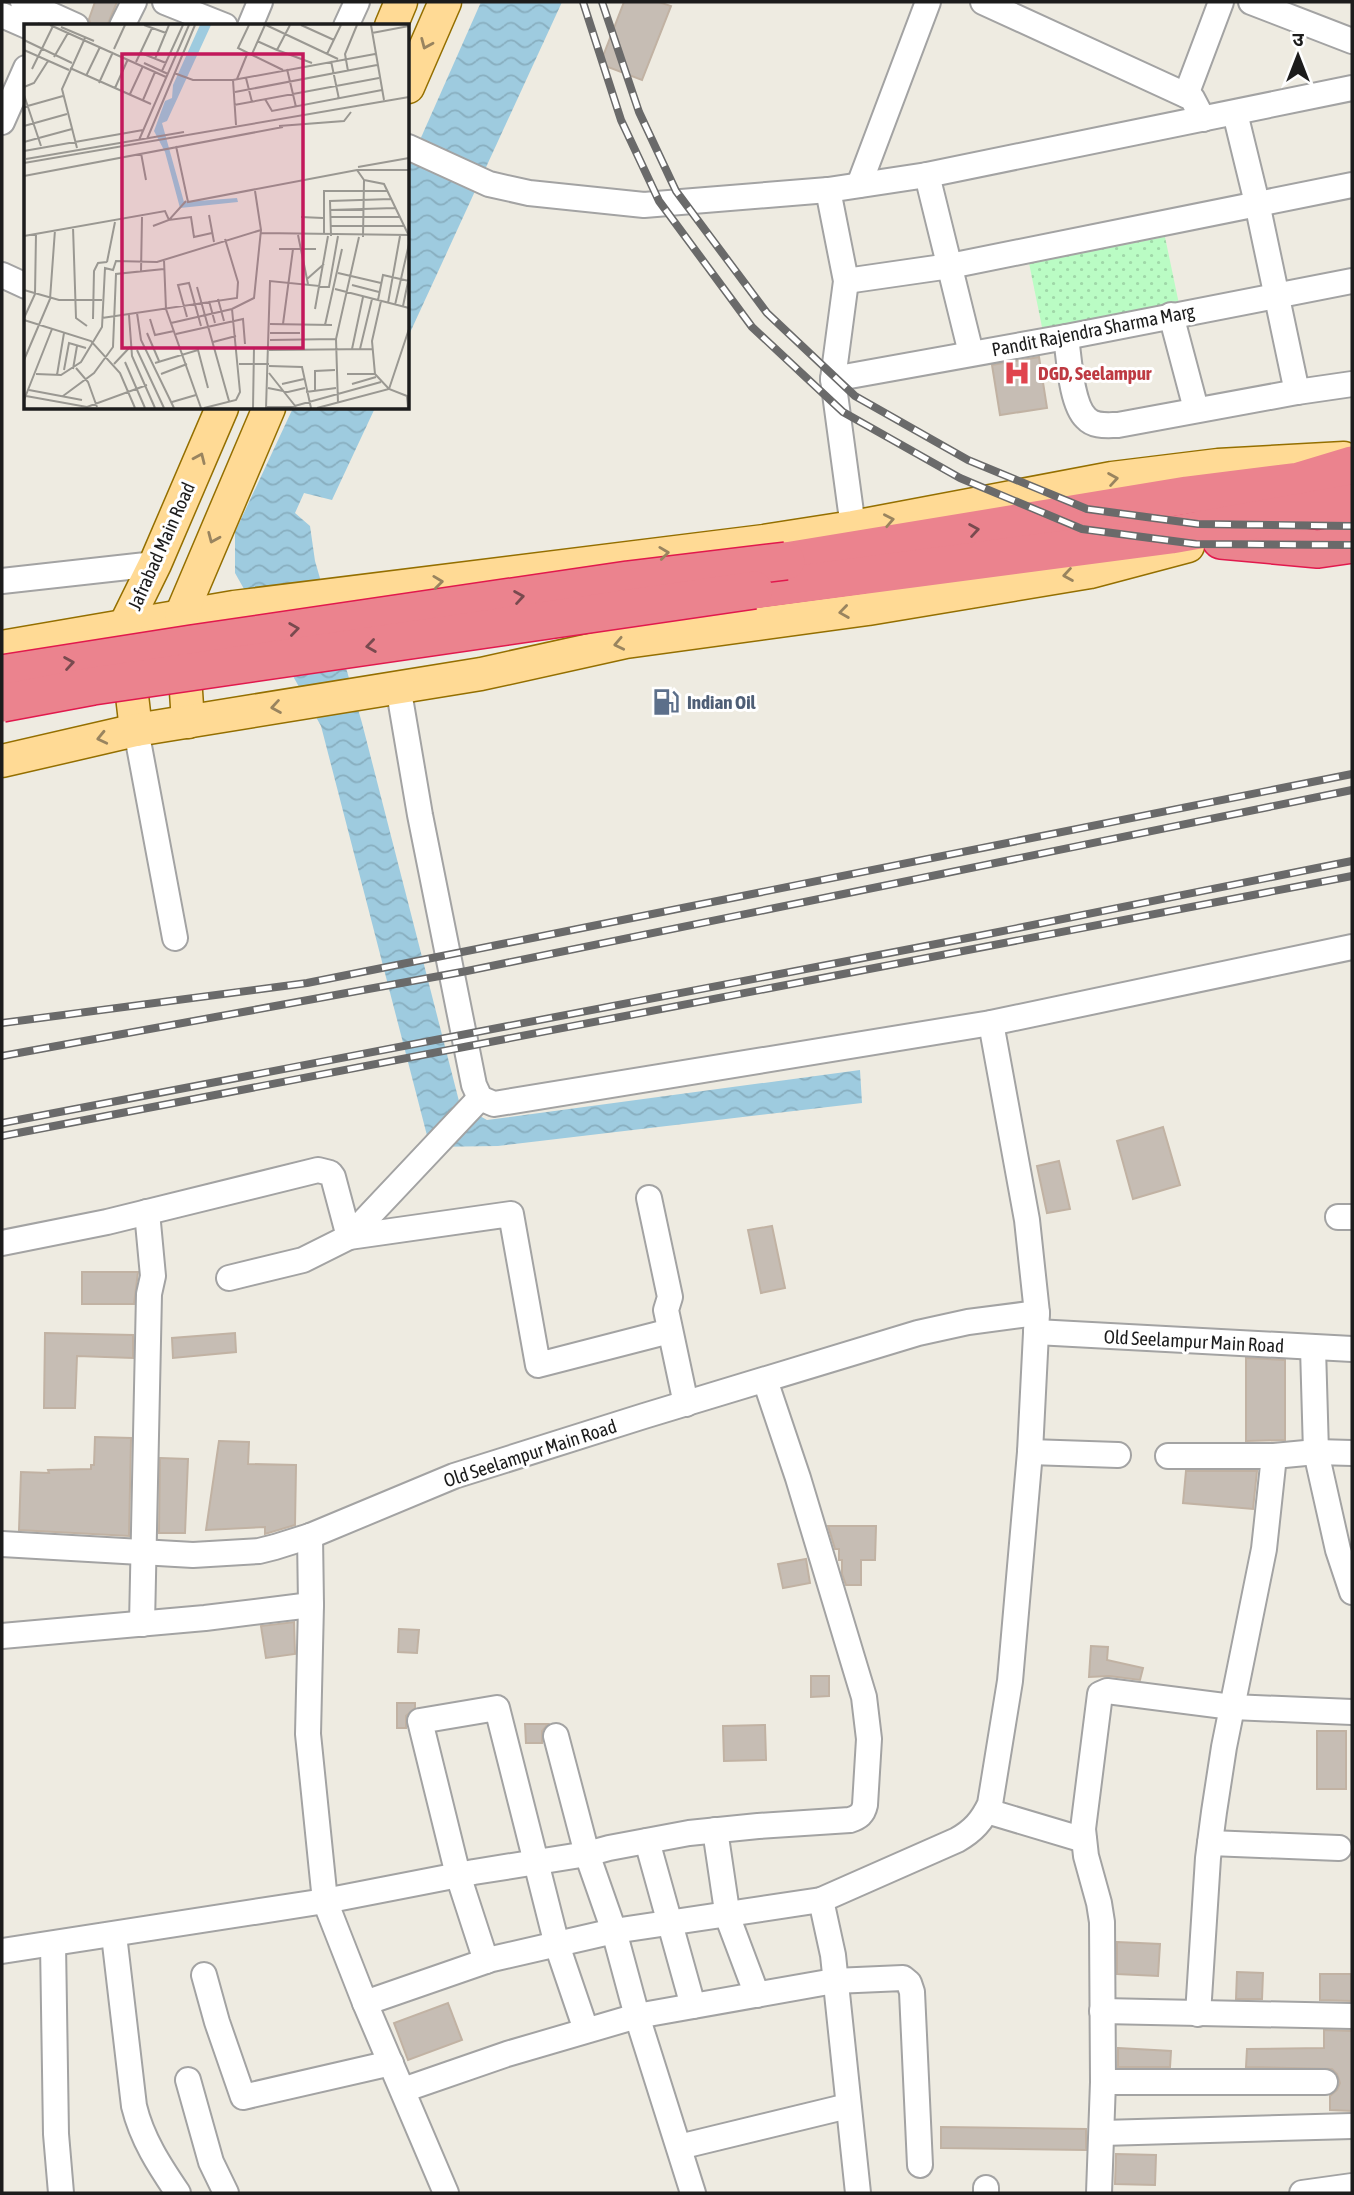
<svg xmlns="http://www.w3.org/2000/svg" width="1354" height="2195" viewBox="0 0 1354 2195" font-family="'Asap Condensed','Noto Sans Devanagari',sans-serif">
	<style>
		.park { fill: url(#park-dots) }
		.water { fill: url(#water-waves) }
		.building { fill: #c6bdb4; stroke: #c1b2a3; stroke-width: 2 }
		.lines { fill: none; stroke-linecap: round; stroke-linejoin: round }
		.minor-casing { stroke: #a3a3a3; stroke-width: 28 }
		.major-casing { stroke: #946f00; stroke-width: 35 }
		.highway-casing { stroke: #e1194d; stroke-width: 40 }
		.minor { stroke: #fff; stroke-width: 24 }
		.major { stroke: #ffda95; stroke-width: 32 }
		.highway { stroke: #eb838e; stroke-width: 37 }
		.rail-casing { stroke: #6a6a6a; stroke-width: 8 }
		.rail { stroke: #fff; stroke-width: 5; stroke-dasharray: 16; stroke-linecap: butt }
		.highway-bridge-casing { stroke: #e1194d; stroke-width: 40; stroke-linecap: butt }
		.highway-bridge { stroke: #eb838e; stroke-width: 37 }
		.oneway { stroke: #99845f }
		.oneway2 { stroke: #794a4f }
		.labels { text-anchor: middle; stroke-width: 6; stroke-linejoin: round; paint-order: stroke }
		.street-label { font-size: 19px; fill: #1c1c1c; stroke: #fff }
		.health-label { font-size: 19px; font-weight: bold; fill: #be3a42; stroke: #fff; text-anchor: start }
		.service-label { font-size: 19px; font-weight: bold; fill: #4e5e75; stroke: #fff; text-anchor: start }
		.inset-road { fill: none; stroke: #9a9892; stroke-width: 2 }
		.view { fill: #c2185b; fill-opacity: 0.15; stroke: #c2185b; stroke-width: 3.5 }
		.inset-edge { fill: none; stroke: #1c1c1c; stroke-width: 3.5 }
	</style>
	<defs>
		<pattern id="park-dots" width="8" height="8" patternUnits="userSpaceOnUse" patternTransform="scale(1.75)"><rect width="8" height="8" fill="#bafcc4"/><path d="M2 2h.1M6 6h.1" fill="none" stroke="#9fd7a8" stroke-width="1.8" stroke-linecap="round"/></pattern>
		<pattern id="water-waves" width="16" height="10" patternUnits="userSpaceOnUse" patternTransform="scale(1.75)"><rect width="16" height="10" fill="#9ecbdf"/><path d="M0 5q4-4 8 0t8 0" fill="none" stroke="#88aebf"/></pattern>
	</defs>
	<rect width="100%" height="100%" fill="#eeebe1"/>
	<polygon class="park" points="1165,237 1179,304 1043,332 1029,263"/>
	<g class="water">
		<polygon points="481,2 562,2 408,337 408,167"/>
		<polygon points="293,408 375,408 332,500 304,493 295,513 310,526 315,561 362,723 460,1105 487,1120 860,1070 862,1103 498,1146 430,1147 321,726 235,573 235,532"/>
	</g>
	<g class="building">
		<polygon points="95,2 117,2 107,26 91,26 89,19"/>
		<polygon points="624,2 659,2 671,6 642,80 600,64"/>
		<polygon points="1039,357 1047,408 1000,415 992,365"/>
		<polygon points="1163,1127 1180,1185 1133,1199 1117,1141"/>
		<polygon points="1059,1161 1070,1209 1047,1213 1037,1166"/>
		<polygon points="772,1226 785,1288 761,1293 748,1230"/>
		<polygon points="82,1272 138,1272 134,1304 82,1304"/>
		<polygon points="45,1333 133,1335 133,1358 77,1356 75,1408 44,1408"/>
		<polygon points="235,1333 236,1352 173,1358 172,1338"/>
		<polygon points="1246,1358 1285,1360 1285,1440 1246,1441"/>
		<polygon points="95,1437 131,1438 129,1536 19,1530 21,1472 49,1473 48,1470 91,1469 91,1465 94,1465"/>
		<polygon points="219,1441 249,1442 248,1464 296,1465 295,1525 265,1534 265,1527 206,1530"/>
		<polygon points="160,1458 188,1459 185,1533 159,1533"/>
		<polygon points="1186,1471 1257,1471 1253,1509 1183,1503"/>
		<polygon points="828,1526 876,1526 875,1560 861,1560 861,1585 846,1585 842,1574 842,1560 839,1560 839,1549 835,1549"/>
		<polygon points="806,1559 810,1583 783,1588 778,1564"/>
		<polygon points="294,1622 295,1654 266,1658 261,1626"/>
		<polygon points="399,1629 419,1630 417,1653 398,1652"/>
		<polygon points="1091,1646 1108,1647 1107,1660 1143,1668 1140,1680 1109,1676 1089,1677"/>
		<polygon points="811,1676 829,1676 829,1696 811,1697"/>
		<polygon points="397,1703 415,1703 415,1708 406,1716 406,1728 397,1728"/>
		<polygon points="525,1724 548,1724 542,1731 542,1743 526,1743"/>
		<polygon points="765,1725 766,1760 724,1761 723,1726"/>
		<rect x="1317" y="1731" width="29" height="58"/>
		<polygon points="1117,1942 1160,1944 1158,1976 1117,1974"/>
		<polygon points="1237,1972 1263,1973 1262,1999 1236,1999"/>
		<polygon points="1320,1974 1351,1974 1351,2001 1320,2000"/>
		<polygon points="448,2003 462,2040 408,2060 394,2023"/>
		<polygon points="1324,2030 1352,2031 1352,2111 1330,2110 1330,2096 1337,2090 1340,2083 1337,2074 1332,2069 1246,2067 1247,2049 1324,2048"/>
		<polygon points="1118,2048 1171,2051 1170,2067 1118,2067"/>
		<polygon points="941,2127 1086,2129 1086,2150 941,2148"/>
		<polygon points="1116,2154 1156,2155 1155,2185 1115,2184"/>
	</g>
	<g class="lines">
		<defs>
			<g id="minor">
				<polyline points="23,2 76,26"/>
				<polyline points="165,2 225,26"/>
				<polyline points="983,2 1192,98 1203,119"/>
				<polyline points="1251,2 1352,41"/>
				<polyline points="2,15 27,26"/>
				<polyline points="122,26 134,2"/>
				<polyline points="250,26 260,2"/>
				<polyline points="346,26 357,2"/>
				<polyline points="1186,95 1221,2"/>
				<polyline points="1235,113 1257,203 1297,392"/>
				<polyline points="2,122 26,68"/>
				<polyline points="408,147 489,184 529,193 644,205 828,190 927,175 1352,88"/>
				<polyline points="927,175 971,353"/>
				<polyline points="859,185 928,2"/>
				<polyline points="828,190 846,281 833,379 853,527"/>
				<polyline points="2,275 26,286"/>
				<polyline points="846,281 950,266 1352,185"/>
				<polyline points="1171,315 1196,409"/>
				<path d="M1066,337C1069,357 1071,404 1086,418C1094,427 1107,425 1118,425L1297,392L1352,384"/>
				<polyline points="833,379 1066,337 1352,281"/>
				<polyline points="2,581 155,564"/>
				<polyline points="398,686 420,815 474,1085 480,1098 494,1104 991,1023 1352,947"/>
				<polyline points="136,730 175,938"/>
				<polyline points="649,1198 670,1297 666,1310 686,1404"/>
				<polyline points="1338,1217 1352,1217"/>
				<polyline points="2,1243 107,1222 318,1170 330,1173 333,1177 349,1237 511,1214 538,1365 670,1331"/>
				<polyline points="229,1278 303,1260 349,1237 480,1098"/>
				<polyline points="1036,1332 1352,1349"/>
				<polyline points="1313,1348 1316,1452 1338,1550 1352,1592"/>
				<polyline points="1030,1452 1118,1455"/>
				<polyline points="1168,1456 1274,1456 1316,1452 1352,1453"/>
				<polyline points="310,1536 311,1605 308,1734 325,1901 365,2003 446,2193"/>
				<polyline points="2,1544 193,1555 259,1551 275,1547 310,1536 454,1476 644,1416 918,1333 968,1322 1037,1313"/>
				<polyline points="142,1624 149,1294 153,1276 147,1212"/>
				<polyline points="2,1636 205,1618 311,1605"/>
				<polyline points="556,1736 587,1854 614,1931 637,2016 693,2193"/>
				<polyline points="987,1811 1084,1840"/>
				<polyline points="715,1830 728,1918 757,1995"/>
				<polyline points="647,1841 693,2006"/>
				<polyline points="1210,1843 1339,1848"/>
				<polyline points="821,1900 833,1955 858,2193"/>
				<path d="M114,1935L134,2106C142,2139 159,2165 178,2193"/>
				<polyline points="53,1944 56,2134 61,2193"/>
				<path d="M2,1951L325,1901L474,1872L587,1854L609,1848L689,1833L758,1826L850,1820C859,1817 863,1814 865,1805L869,1739L864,1697L798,1478L765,1380"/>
				<polyline points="486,1961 458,1875 420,1721 497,1708 557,1945 586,2030"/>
				<polyline points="204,1975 217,2022 243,2097 391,2063"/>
				<path d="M365,2003L492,1959L614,1931L821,1900L957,1840C973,1831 982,1821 990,1804L1010,1681L1030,1452L1037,1313L1027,1220L991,1023"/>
				<polyline points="1102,2011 1352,2016"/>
				<polyline points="1198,2014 1208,1858 1214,1812 1224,1747 1264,1549 1274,1456"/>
				<polyline points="188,2080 211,2162 226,2193"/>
				<polyline points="1103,2082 1325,2082"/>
				<polyline points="403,2090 507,2054 637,2016 834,1981 903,1978 909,1983 912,1992 920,2165"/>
				<polyline points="1102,2133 1352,2126"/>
				<polyline points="679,2147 848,2106"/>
				<polyline points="986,2193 986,2188"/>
				<polyline points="1099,2193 1103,2082 1102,1922 1099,1903 1086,1856 1083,1829 1100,1694 1107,1691 1232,1707 1352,1712"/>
				<polyline points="1302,2193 1352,2186"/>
			</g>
			<g id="major">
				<polyline points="391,26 401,2"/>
				<polyline points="408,87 445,2"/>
				<polyline points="2,647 234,607 764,541 853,527 1112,478 1218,465 1344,458"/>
				<polyline points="188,722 181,615 269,408"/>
				<polyline points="136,730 124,627 155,564 222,408"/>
				<polyline points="2,761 136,730 481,674 626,642 868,609 1090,572 1188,546"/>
			</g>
			<g id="highway">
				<polyline points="1221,540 1318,549 1352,544"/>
				<polyline points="786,561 1187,495 1299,481 1352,465"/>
				<polyline points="754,590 1171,535 1352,503"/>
			</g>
		</defs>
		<use href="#minor" class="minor-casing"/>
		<use href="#major" class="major-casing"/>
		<use href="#highway" class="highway-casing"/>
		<use href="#minor" class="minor"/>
		<use href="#major" class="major"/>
		<use href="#highway" class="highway"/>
		<defs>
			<g id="rail">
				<polyline points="583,2 621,120 659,201 752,327 843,412 960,478 1082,529 1196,544 1352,545"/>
				<polyline points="602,2 639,112 676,191 767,313 855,396 968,460 1087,509 1198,524 1352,526"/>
				<polyline points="2,1023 307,983 1352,774"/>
				<polyline points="2,1056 467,971 1352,790"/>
				<polyline points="2,1123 978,936 1352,861"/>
				<polyline points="2,1136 1352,876"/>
			</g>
		</defs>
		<use href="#rail" class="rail-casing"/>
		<use href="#rail" class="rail"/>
		<defs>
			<g id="highway-bridge">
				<polyline points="2,674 192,644 628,580 786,561"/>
				<polyline points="2,703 93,686 754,590"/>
			</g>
		</defs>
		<use href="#highway-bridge" class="highway-bridge-casing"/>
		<use href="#highway-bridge" class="highway-bridge"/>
	</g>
	<defs><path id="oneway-chevron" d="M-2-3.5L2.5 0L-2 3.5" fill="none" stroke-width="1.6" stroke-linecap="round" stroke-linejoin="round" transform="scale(1.75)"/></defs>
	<g class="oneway">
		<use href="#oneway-chevron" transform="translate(426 44) rotate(113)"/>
		<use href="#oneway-chevron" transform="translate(200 458) rotate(-66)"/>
		<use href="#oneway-chevron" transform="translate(1113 479) rotate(-9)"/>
		<use href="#oneway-chevron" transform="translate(889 520) rotate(-11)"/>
		<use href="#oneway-chevron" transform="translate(213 538) rotate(113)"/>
		<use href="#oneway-chevron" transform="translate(664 553) rotate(-7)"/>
		<use href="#oneway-chevron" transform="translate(1068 575) rotate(171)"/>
		<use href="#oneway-chevron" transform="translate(438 582) rotate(-7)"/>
		<use href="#oneway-chevron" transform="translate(844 612) rotate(172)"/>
		<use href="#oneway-chevron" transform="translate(619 644) rotate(168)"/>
		<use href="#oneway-chevron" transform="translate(276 707) rotate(171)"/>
		<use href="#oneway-chevron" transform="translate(102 738) rotate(167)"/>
	</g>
	<g class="oneway2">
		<use href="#oneway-chevron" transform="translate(974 530) rotate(-9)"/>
		<use href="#oneway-chevron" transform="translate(519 597) rotate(-9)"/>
		<use href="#oneway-chevron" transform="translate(294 629) rotate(-8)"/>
		<use href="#oneway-chevron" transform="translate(371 646) rotate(172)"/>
		<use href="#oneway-chevron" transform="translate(69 663) rotate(-9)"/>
	</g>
	<defs>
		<symbol id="hospital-bare" viewBox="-9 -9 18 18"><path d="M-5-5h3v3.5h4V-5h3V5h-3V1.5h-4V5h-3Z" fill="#e0444e" stroke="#fff" stroke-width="2.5" paint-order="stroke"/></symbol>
		<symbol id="fuel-bare" viewBox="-9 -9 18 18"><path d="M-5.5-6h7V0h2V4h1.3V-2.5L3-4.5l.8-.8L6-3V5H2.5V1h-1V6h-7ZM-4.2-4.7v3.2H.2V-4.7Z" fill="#5c6f8a" stroke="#fff" stroke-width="2.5" paint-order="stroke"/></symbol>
	</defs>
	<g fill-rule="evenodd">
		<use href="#hospital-bare" x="998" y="354" width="38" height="38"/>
		<use href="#fuel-bare" x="647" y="683" width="38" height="38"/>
	</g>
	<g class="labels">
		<g class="street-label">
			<text transform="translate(1093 330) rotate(-11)" y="7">Pandit Rajendra Sharma Marg</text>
			<text transform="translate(161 546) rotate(-66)" y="7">Jafrabad Main Road</text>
			<text transform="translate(1194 1341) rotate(3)" y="7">Old Seelampur Main Road</text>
			<text transform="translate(530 1453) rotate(-18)" y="7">Old Seelampur Main Road</text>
		</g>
		<g class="health-label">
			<text x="1038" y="380">DGD, Seelampur</text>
		</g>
		<g class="service-label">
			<text x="687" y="709">Indian Oil</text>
		</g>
	</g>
	<g transform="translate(24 24)">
		<rect width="385" height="385" fill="#eeebe1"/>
		<path d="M176,1H187L143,97L138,99L160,178L213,174L214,178L156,184L141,128L130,107L141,77L148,74L149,61Z" fill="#9ecbdf"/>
		<path class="inset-road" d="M26,1L142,53M120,1L142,9M225,1L214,24L259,46M242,1L314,35M266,1L253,26L288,39M277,1L310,16M347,1L360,76M37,3L70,17M348,9L385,2M0,16L48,39M233,17L253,26M90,25L101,1M0,26L45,46M117,29L142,39M228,30L241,1M303,30L317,1M30,33L44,9M131,35L145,1M307,37L315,75M112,38L128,4M120,39L144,50M46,44L127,80M8,45L29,2M263,45L272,83M138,47L159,1M324,47L321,30L333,1M150,49L169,56H209L351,30M62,52L76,23M222,54L228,78M213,55L224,28M209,56L212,101M75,59L89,28M0,63L10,59L24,37M91,64L104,35M211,68L353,41M106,70L119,42M0,71L17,122M241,75L248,87L358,66M119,76L131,48M210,81L355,54M0,83L39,72M0,102L43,90M255,102L320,97L327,88M123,115L171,1M115,116L165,1M0,118L48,105M152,122L164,178L333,146H385M53,124L38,65L61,14M0,127L119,106M117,129L122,156M2,135L160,108M0,139L385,73M334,143L385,134M333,146L340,156L339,213M0,152L259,103M340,156L360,160L385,212M306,186L371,184M185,191L190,218M277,193L299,194M307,193H375M129,202L145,196L162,177M307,202H380M49,203L52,294L63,302M237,209L385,211M274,211L284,260M300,211V167H364M0,212L141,187L145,196L167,193L170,213L188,209M307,212L306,177L367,175M255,225H292M140,236L142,285L177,384M83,238L91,198M117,248L118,193M314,249L357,259M283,255L300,240M328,261L355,268M173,263L205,377M311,265L385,284M0,266L35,276H78M194,275L200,297M354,276L359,251L385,257M185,277L191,299M357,277L348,317L351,350L365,365L383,372L384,384M364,279L376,212M371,281L385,220M379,282L385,253M291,285L304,212M113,289L117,316L150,384M105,291L108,332L131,384M163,293L154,261L165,259L177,302M0,294L11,270L12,210M78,294L213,274L214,258L201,215M69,295L70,247L74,239L83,238M126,295L131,311L150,307M0,296L67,317L96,349L111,384M147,299L208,285L230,274L237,206L231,167M246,300L308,301M259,300L269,225M301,301L318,225M123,309L135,337M246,309H276M152,310L219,295L221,320M246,316L312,315M189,318L212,312M328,325L339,273M336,325L348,275M113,326L140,384M245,326L348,325M0,336L26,275L31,206M101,338L121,384M131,339L174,326L184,364M90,340L106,323M215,340H245M245,342L278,343L287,384M52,344L64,358L73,383M49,345L53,322M40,346L45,319L62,324M245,349L272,383M12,350L37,351L57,338L78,303L81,244L89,246L92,237L133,238L237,206M137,350L163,340M323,350H351M33,351L40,309M258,360L280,355M328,360L352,353M244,364L264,368L281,364M5,366L58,376M291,366V347L311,346M282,368L312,364M2,372L63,383L123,361M39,372L70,349L89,323L92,250L140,245M0,376L28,305M148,378L172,371M314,379L312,315L335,213M242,383H267L357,358M180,384L212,376L216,368L208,285M229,384L230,323M242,384L246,257L305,263L314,212M293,384L365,365L385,305"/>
		<path class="view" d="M98,30H279V324H98Z"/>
		<rect width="385" height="385" class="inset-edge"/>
	</g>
	<rect width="1354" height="2195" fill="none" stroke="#1c1c1c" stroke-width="7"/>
	<g transform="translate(1298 56)" stroke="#ffffff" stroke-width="5" paint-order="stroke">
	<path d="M0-5L12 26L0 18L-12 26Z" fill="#1c1c1c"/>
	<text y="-10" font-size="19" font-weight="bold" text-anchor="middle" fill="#1c1c1c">उ</text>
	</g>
</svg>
